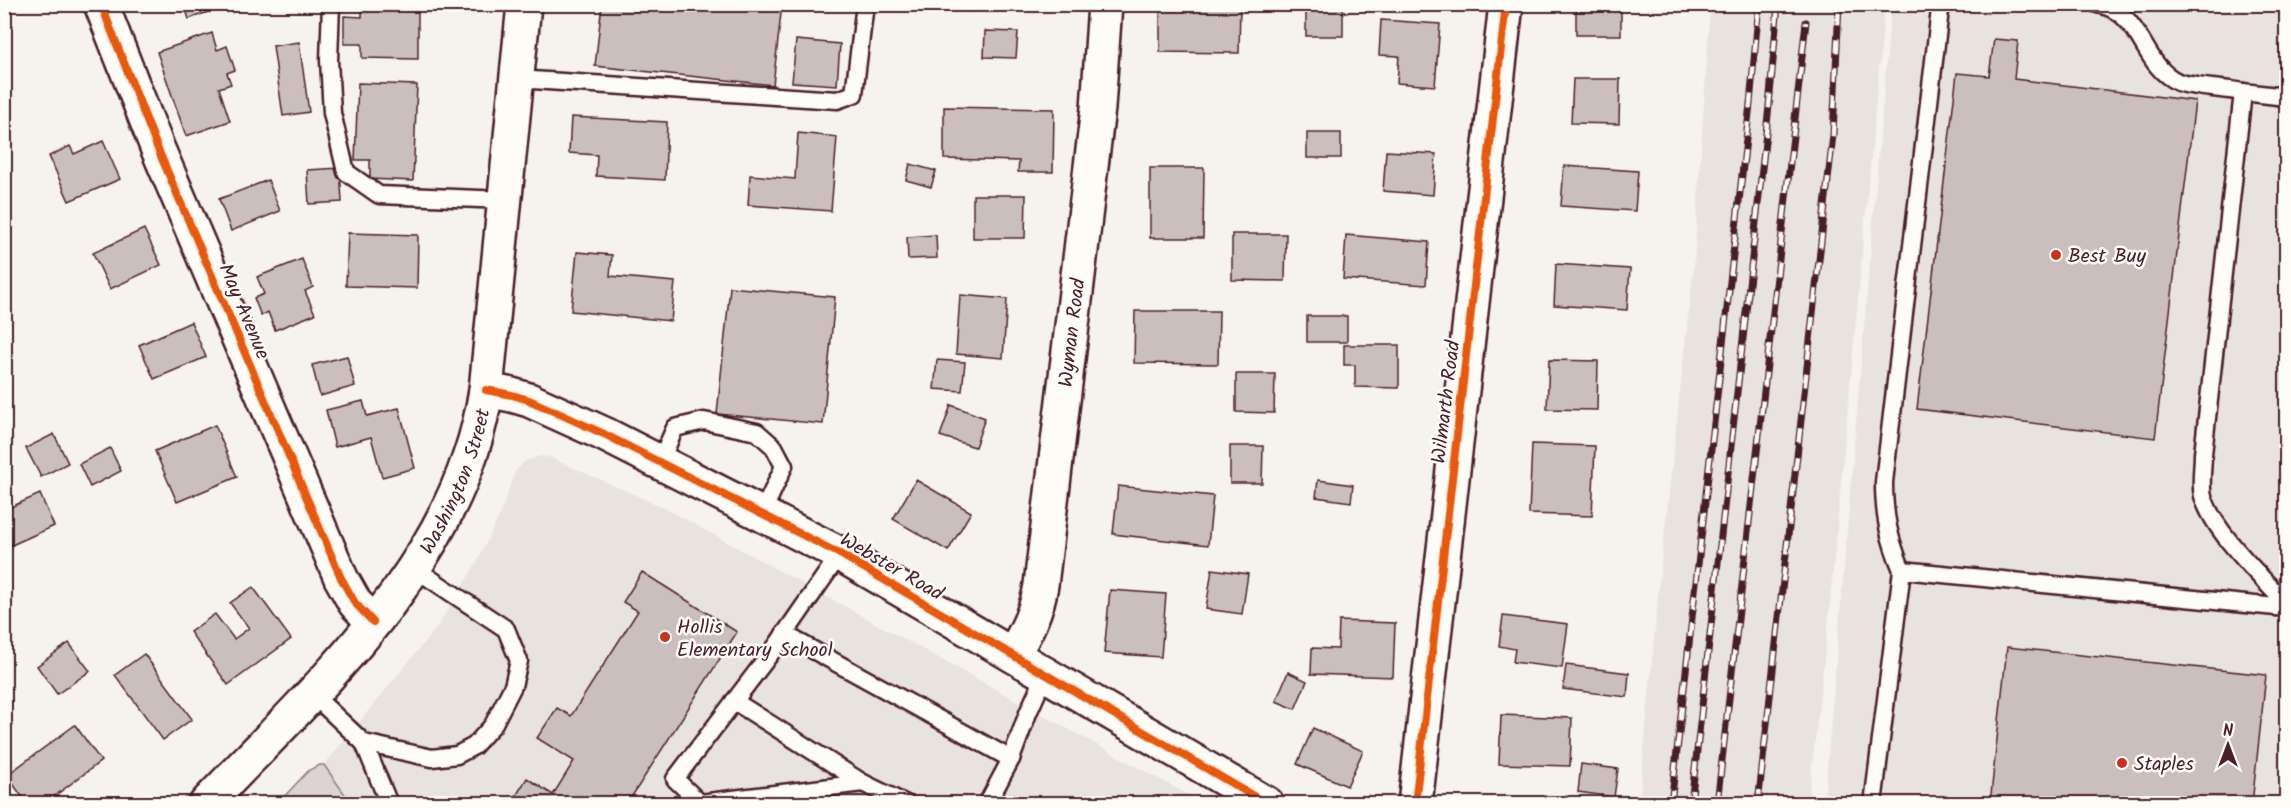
<svg xmlns="http://www.w3.org/2000/svg" width="2291" height="808" viewBox="0 0 2291 808" font-family="Kalam,sans-serif">
	<style>
		.built { fill: #e9e3e0 }
		.green { fill: #dcd4d2; stroke: #937a7e; stroke-width: 1.5 }
		.building { fill: #cbbfbe; stroke: #4a1f2b; stroke-width: 1.5 }
		.lines { fill: none; stroke-linecap: round; stroke-linejoin: round }
		.lane-casing { stroke: #4a1f2b; stroke-width: 21 }
		.street-casing { stroke: #4a1f2b; stroke-width: 38 }
		.secondary-casing { stroke: #4a1f2b; stroke-width: 38 }
		.lane { stroke: #fdfcf7; stroke-width: 16 }
		.street { stroke: #fdfcf7; stroke-width: 33 }
		.secondary { stroke: #fdfcf7; stroke-width: 33 }
		.rail-casing { stroke: #4a1f2b; stroke-width: 7 }
		.rail { stroke: #fdfcf7; stroke-width: 4.5; stroke-dasharray: 14; stroke-linecap: butt }
		.cycleway-casing { stroke: #fdfcf7; stroke-width: 11 }
		.cycleway { stroke: #e8590c; stroke-width: 8 }
		.poi-dot { fill: #c8321e; stroke: #fdfcf7; stroke-width: 2 }
		.labels { text-anchor: middle; stroke-width: 5; stroke-linejoin: round; paint-order: stroke }
		.poi-label { font-size: 20px; fill: #4a1f2b; stroke: #fdfcf7; text-anchor: start }
		.street-label { font-size: 20px; fill: #4a1f2b; stroke: #fdfcf7 }
	</style>
	<rect width="100%" height="100%" fill="#f6f3ef"/>
	<filter id="ink" filterUnits="userSpaceOnUse"><feTurbulence type="fractalNoise" baseFrequency=".0167" numOctaves="2"/><feDisplacementMap in="SourceGraphic" scale="12" xChannelSelector="R" yChannelSelector="G"/><feConvolveMatrix kernelMatrix="1 2 1 2 8 2 1 2 1" color-interpolation-filters="sRGB"/></filter>
	<g filter="url(#ink)">
		<g class="built">
			<polygon points="1710,5 1885,5 1828,626 1808,803 1639,803 1660,573 1694,263"/>
			<polygon points="1891,5 2286,5 2286,803 1824,804"/>
			<polygon points="540,456 549,457 667,509 1203,803 351,804 324,765 437,627 477,562 499,516 515,472 525,461"/>
		</g>
		<polygon class="green" points="320,765 324,765 351,803 278,803 309,770"/>
		<g class="building">
			<polygon points="184,4 218,4 219,8 189,19"/>
			<polygon points="362,4 418,4 418,59 362,58 362,44 344,44 344,16 362,17"/>
			<polygon points="602,4 782,4 773,85 595,66"/>
			<polygon points="1160,4 1240,4 1239,53 1160,52"/>
			<rect x="1306" y="4" width="37" height="32"/>
			<rect x="1576" y="4" width="45" height="31"/>
			<polygon points="1381,20 1440,24 1435,86 1397,83 1399,56 1379,55"/>
			<polygon points="985,31 1018,32 1016,58 984,57"/>
			<polygon points="212,33 217,50 227,46 235,70 227,73 231,84 219,88 230,121 186,136 157,52"/>
			<polygon points="1994,39 2018,41 2014,79 2195,101 2155,438 1917,409 1957,73 1989,76"/>
			<polygon points="796,40 840,44 837,85 792,82"/>
			<polygon points="299,42 309,112 283,116 273,46"/>
			<polygon points="1573,79 1620,79 1619,124 1571,123"/>
			<polygon points="358,83 417,85 413,181 370,179 370,160 355,160"/>
			<polygon points="944,107 1054,109 1053,172 1018,172 1019,161 944,159"/>
			<polygon points="571,117 667,122 665,180 596,176 597,155 569,153"/>
			<polygon points="798,133 837,137 831,211 748,205 750,175 795,179"/>
			<rect x="1307" y="133" width="34" height="25"/>
			<polygon points="103,141 120,179 69,201 49,156 70,146 74,154"/>
			<polygon points="1386,151 1436,154 1433,195 1383,191"/>
			<polygon points="910,164 936,171 931,187 906,180"/>
			<polygon points="1564,166 1638,171 1635,211 1561,206"/>
			<polygon points="340,168 342,202 309,204 307,170"/>
			<polygon points="1150,168 1204,168 1203,238 1150,238"/>
			<polygon points="268,180 280,211 231,231 219,199"/>
			<polygon points="973,195 1026,195 1025,238 973,238"/>
			<polygon points="144,229 161,265 110,289 93,253"/>
			<polygon points="348,233 418,235 417,288 346,286"/>
			<polygon points="1232,234 1286,234 1285,281 1232,280"/>
			<polygon points="936,235 937,258 908,259 907,237"/>
			<polygon points="1346,235 1429,242 1426,285 1343,279"/>
			<polygon points="577,252 612,255 610,276 675,282 671,321 571,311"/>
			<polygon points="302,259 313,287 305,291 315,314 275,330 268,312 261,316 254,298 264,294 257,277"/>
			<polygon points="1556,264 1630,269 1627,310 1554,305"/>
			<polygon points="730,287 835,297 823,424 717,414"/>
			<polygon points="960,295 1007,299 1003,358 956,354"/>
			<polygon points="1135,311 1219,311 1218,364 1134,363"/>
			<rect x="1307" y="316" width="40" height="26"/>
			<polygon points="191,322 206,357 154,379 139,345"/>
			<polygon points="1344,345 1399,345 1399,388 1355,387 1355,365 1344,365"/>
			<polygon points="347,356 355,386 320,396 312,365"/>
			<polygon points="937,360 965,362 962,391 934,389"/>
			<polygon points="1549,360 1598,361 1597,410 1547,409"/>
			<polygon points="1236,374 1275,374 1274,413 1236,412"/>
			<polygon points="363,401 367,416 399,408 415,468 382,477 371,437 335,447 326,410"/>
			<polygon points="951,405 985,418 975,447 940,436"/>
			<polygon points="215,425 237,477 177,502 155,451"/>
			<polygon points="54,434 68,463 41,477 26,448"/>
			<polygon points="1532,444 1595,446 1592,516 1529,514"/>
			<polygon points="1230,446 1263,446 1262,483 1230,483"/>
			<polygon points="110,448 121,471 90,487 79,464"/>
			<polygon points="916,480 971,512 948,551 893,519"/>
			<polygon points="1318,480 1353,485 1351,502 1316,497"/>
			<polygon points="1118,486 1213,496 1208,545 1113,534"/>
			<polygon points="40,494 54,526 5,548 4,510"/>
			<polygon points="1212,569 1248,574 1242,614 1206,609"/>
			<polygon points="642,572 737,632 627,804 511,804 527,778 553,795 574,761 537,738 557,708 571,716 638,611 623,602"/>
			<polygon points="253,587 291,639 228,685 190,632 215,614 234,639 249,628 230,603"/>
			<polygon points="1110,590 1166,594 1161,657 1104,653"/>
			<polygon points="1503,616 1568,624 1562,668 1513,662 1515,649 1499,646"/>
			<polygon points="1339,621 1395,623 1393,677 1311,674 1312,648 1338,649"/>
			<polygon points="69,643 90,671 57,694 37,666"/>
			<polygon points="2007,647 2266,675 2252,804 1990,804"/>
			<polygon points="144,654 192,719 163,740 115,675"/>
			<polygon points="1566,665 1629,673 1627,697 1563,689"/>
			<polygon points="1288,672 1307,681 1295,709 1276,701"/>
			<polygon points="1501,715 1572,718 1570,766 1499,764"/>
			<polygon points="75,725 101,761 44,804 27,804 7,775"/>
			<polygon points="1313,728 1363,751 1347,786 1297,764"/>
			<polygon points="1581,764 1618,769 1614,797 1578,792"/>
		</g>
		<g class="lines">
			<defs>
				<g id="lane">
					<polyline points="331,4 329,60 332,113 346,172 379,195 505,200"/>
					<path d="M2097,4C2142,10 2141,66 2178,82C2191,87 2228,89 2243,92"/>
					<polyline points="517,79 837,100 854,94 865,4"/>
					<path d="M2286,97L2243,92L2203,454C2203,467 2200,484 2203,496C2213,532 2261,576 2286,604"/>
					<polyline points="660,462 675,428 704,421 757,432 774,447 784,466 762,514"/>
					<polyline points="840,554 777,645 675,779 700,803 863,783"/>
					<path d="M1902,570C1889,539 1884,517 1884,482L1940,10L1946,4"/>
					<polyline points="784,634 1011,759"/>
					<polyline points="311,693 364,743 389,804"/>
					<polyline points="734,701 863,783 906,804"/>
					<polyline points="364,743 432,758 457,755 474,746 493,725 513,686 519,661 506,629 414,568"/>
					<polyline points="987,804 1011,759 1028,713 1045,675"/>
					<polyline points="1873,804 1902,570 2286,608"/>
				</g>
				<g id="street">
					<polyline points="101,4 157,147 341,578 355,603 373,622"/>
					<polyline points="486,390 512,395 529,400 604,434 840,554 1267,804"/>
					<path id="s1" d="M1013,655C1026,632 1037,611 1041,585L1098,108L1105,4"/>
					<polyline points="1415,804 1506,4"/>
				</g>
				<g id="secondary">
					<path id="s2" d="M206,804C319,685 461,561 486,390L524,4"/>
				</g>
			</defs>
			<use href="#lane" class="lane-casing"/>
			<use href="#street" class="street-casing"/>
			<use href="#secondary" class="secondary-casing"/>
			<use href="#lane" class="lane"/>
			<use href="#street" class="street"/>
			<use href="#secondary" class="secondary"/>
			<defs>
				<g id="rail">
					<polyline points="1671,804 1750,104 1759,4"/>
					<polyline points="1691,804 1769,106 1778,4"/>
					<polyline points="1717,804 1806,22"/>
					<polyline points="1758,804 1833,135 1839,4"/>
				</g>
			</defs>
			<use href="#rail" class="rail-casing"/>
			<use href="#rail" class="rail"/>
			<defs>
				<g id="cycleway">
					<polyline points="101,4 157,147 341,578 355,603 373,622"/>
					<polyline points="486,390 512,395 529,400 604,434 840,554 1267,804"/>
					<polyline points="1415,804 1506,4"/>
				</g>
			</defs>
			<use href="#cycleway" class="cycleway-casing"/>
			<use href="#cycleway" class="cycleway"/>
		</g>
	</g>
	<g class="poi-dot">
		<circle cx="2056" cy="255" r="6"/>
		<circle cx="665" cy="637" r="6"/>
		<circle cx="2122" cy="763" r="6"/>
	</g>
	<g class="labels">
		<g class="poi-label">
			<text x="2068" y="262">Best Buy</text>
			<text x="677" y="633">Hollis<tspan x="677" dy="23">Elementary School</tspan></text>
			<text x="2134" y="770">Staples</text>
		</g>
		<g class="street-label">
			<text transform="translate(245 311) rotate(67)" y="7">May Avenue</text>
			<text dy="7" stroke="none"><textPath href="#s1" startOffset="330">Wyman Road</textPath></text>
			<text transform="translate(1445 402) rotate(-83)" y="7">Wilmarth Road</text>
			<text dy="7" stroke="none"><textPath href="#s2" startOffset="412">Washington Street</textPath></text>
			<text transform="translate(892 566) rotate(30)" y="7">Webster Road</text>
		</g>
	</g>
	<rect width="2291" height="808" fill="none" stroke="#fdfcf7" stroke-width="24"/>
	<rect x="12" y="12" width="2267" height="784" fill="none" stroke="#4a1f2b" stroke-width="2" filter="url(#ink)"/>
	<g transform="translate(2228 745)" stroke="#fdfcf7" stroke-width="4.5" paint-order="stroke">
	<path d="M0-4.5L10 22L0 15L-10 22Z" fill="#4a1f2b"/>
	<text y="-9" font-size="16" font-weight="bold" text-anchor="middle" fill="#4a1f2b">N</text>
	</g>
</svg>
